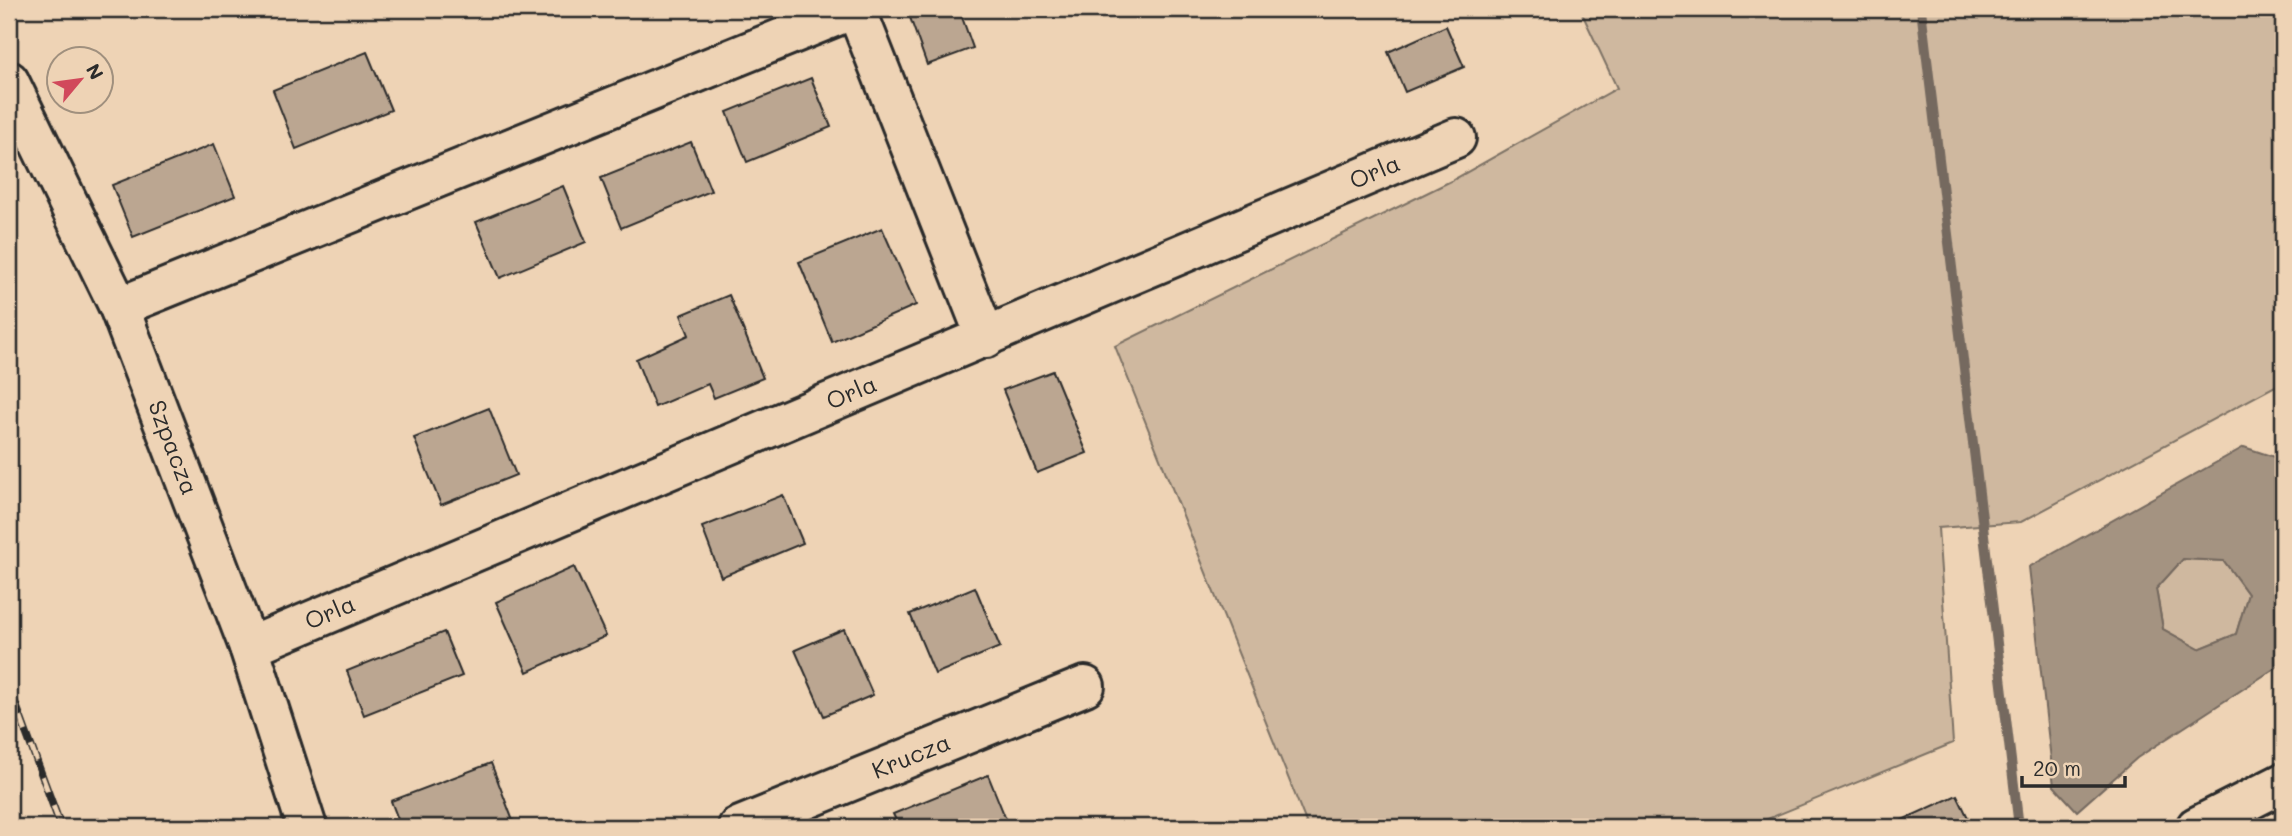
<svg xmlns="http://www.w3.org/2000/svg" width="2292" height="836" viewBox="0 0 2292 836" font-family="Mali,sans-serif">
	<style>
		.green { fill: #cfb89f; stroke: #7d7265; stroke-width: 2 }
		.water { fill: #a49381; stroke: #74695f; stroke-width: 2; fill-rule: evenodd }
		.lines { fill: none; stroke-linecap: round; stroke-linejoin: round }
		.stream { stroke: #74695f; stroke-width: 10 }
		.building { fill: #bba691; stroke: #2b2b2b; stroke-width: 2 }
		.minor-casing { stroke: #2b2b2b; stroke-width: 44 }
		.minor { stroke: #eed3b5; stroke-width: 38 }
		.rail-casing { stroke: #2b2b2b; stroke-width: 8 }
		.rail { stroke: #eed3b5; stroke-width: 5; stroke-dasharray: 16; stroke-linecap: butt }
		.labels { text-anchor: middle; stroke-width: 6; stroke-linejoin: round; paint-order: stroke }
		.street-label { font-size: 24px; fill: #2b2b2b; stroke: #eed3b5 }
	</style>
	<rect width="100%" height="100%" fill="#eed3b5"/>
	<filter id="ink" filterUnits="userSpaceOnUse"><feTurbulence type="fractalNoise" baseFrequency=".0143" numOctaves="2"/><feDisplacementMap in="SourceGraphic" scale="14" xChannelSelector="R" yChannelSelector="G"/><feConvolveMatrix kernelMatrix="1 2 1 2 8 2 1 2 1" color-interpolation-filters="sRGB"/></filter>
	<g filter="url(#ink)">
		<g class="green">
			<polygon points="1580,9 2283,9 2283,382 2021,522 1938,528 1953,743 1748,827 1308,827 1115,346 1451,181 1617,88"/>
			<polygon points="2183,559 2224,561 2248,594 2236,634 2199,649 2163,629 2156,589"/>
		</g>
		<path class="water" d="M2244,447L2283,460V663L2137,758L2077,811L2054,786L2029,567ZM2183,559L2224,561L2248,594L2236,634L2199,649L2163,629L2156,589Z"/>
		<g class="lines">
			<polyline class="stream" points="1921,9 2019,827"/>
		</g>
		<g class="building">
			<polygon points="907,9 959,9 973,48 927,65"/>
			<polygon points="1446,26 1464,67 1405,92 1388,52"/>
			<polygon points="367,52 391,110 296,149 273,90"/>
			<polygon points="811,78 831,127 747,162 727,112"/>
			<polygon points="691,142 711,191 621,228 601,178"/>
			<polygon points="214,144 235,196 133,237 112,185"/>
			<polygon points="563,186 586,242 500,278 476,222"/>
			<polygon points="882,228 916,305 832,342 799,262"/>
			<polygon points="729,295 763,378 714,398 708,384 655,407 636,359 689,335 681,315"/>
			<polygon points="1053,371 1087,453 1037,473 1003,390"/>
			<polygon points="489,408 516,475 441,505 414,438"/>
			<polygon points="783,495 803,543 721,577 702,527"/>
			<polygon points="574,567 606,636 527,672 496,602"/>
			<polygon points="975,587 1000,647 935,674 910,614"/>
			<polygon points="844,629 873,695 824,716 795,650"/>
			<polygon points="444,632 462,676 364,715 347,671"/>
			<polygon points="491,763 513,821 496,827 401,827 391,801"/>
			<polygon points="988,775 1009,827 899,827 893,814"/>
			<polygon points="1957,795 1972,826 1982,821 1985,827 1904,827 1902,820"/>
		</g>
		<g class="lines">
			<defs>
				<g id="minor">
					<polyline points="856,9 986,338"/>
					<path id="s1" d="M9,81L119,307L249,647L307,827"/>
					<polyline points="119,307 854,9"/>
					<path id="s2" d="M249,647L1456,138"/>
					<path id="s3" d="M738,827L1085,686"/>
					<polyline points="2196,827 2283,783"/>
				</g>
			</defs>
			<use href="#minor" class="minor-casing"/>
			<use href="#minor" class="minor"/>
			<defs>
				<polyline id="rail" points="9,686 61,827"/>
			</defs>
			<use href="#rail" class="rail-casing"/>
			<use href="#rail" class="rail"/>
		</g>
	</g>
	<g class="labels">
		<g class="street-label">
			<text dy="8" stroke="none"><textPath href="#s2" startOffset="1222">Orla</textPath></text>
			<text dy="8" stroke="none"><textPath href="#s2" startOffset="654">Orla</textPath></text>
			<text dy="8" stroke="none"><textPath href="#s1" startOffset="402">Szpacza</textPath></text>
			<text dy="8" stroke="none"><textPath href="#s2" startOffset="88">Orla</textPath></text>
			<text dy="8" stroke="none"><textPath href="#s3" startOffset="187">Krucza</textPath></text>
		</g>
	</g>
	<rect width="2292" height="836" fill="none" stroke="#eed3b5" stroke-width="35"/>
	<rect x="18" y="18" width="2257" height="801" fill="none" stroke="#2b2b2b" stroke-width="2.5" filter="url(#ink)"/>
	<g transform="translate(80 80) rotate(61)"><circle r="33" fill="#eed3b5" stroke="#a0907e" stroke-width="2"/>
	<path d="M0-5L12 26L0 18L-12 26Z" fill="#d1495b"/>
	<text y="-10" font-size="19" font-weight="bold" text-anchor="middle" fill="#2b2b2b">N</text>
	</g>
	<path d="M2022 776v10h103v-10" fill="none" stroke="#2b2b2b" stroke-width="3.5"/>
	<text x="2033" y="776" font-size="21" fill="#2b2b2b" stroke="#eed3b5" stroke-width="5" paint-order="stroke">20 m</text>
</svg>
